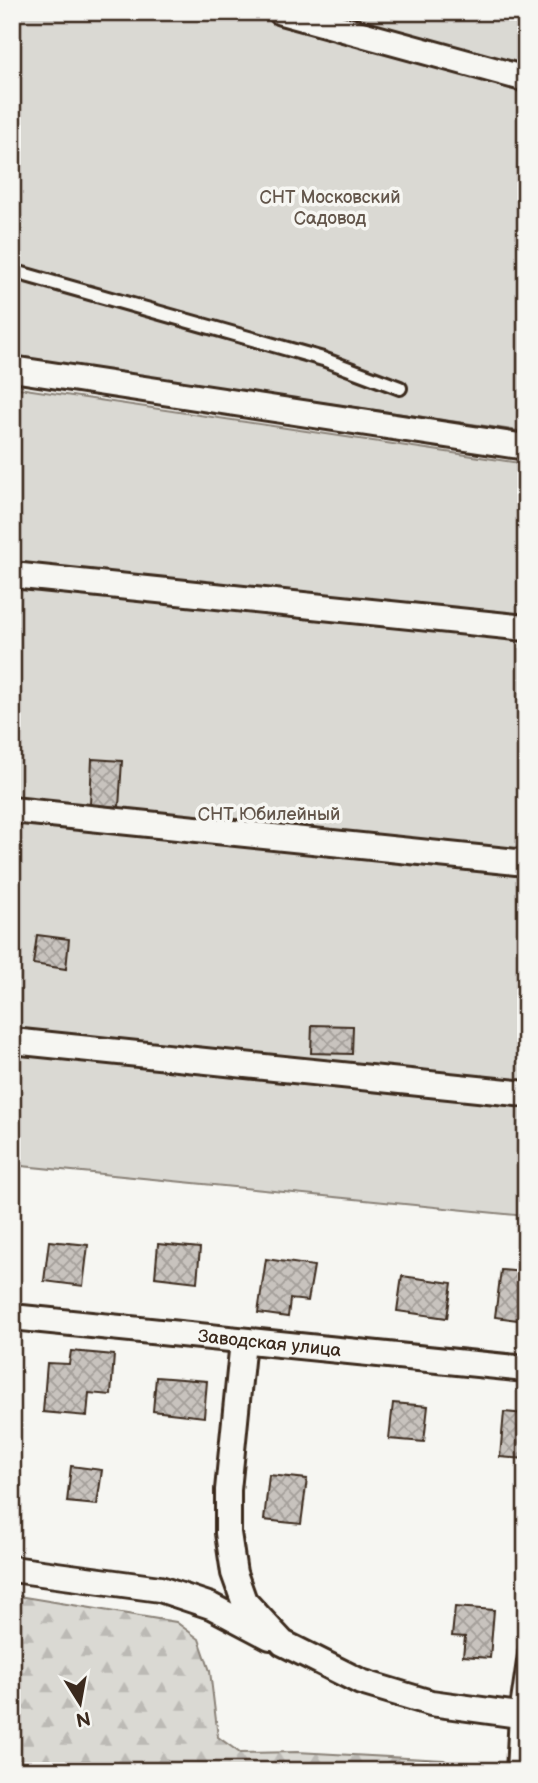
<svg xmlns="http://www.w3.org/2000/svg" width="538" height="1783" viewBox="0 0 538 1783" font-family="'Balsamiq Sans',sans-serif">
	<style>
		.forest { fill: url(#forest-firs); stroke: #8a8278; stroke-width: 2 }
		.garden { fill: #dad9d3; stroke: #8a8278; stroke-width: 2 }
		.building { fill: url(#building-cross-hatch); stroke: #3b2a1e; stroke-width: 2 }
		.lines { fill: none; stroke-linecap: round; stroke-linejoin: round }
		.lane-casing { stroke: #3b2a1e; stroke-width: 18 }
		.street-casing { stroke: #3b2a1e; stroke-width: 30 }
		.lane { stroke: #f6f6f2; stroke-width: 12 }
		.street { stroke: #f6f6f2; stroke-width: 24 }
		.labels { text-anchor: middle; stroke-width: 7; stroke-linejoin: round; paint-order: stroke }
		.park-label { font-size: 18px; fill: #63564b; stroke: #f6f6f2 }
		.street-label { font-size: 18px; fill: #3b2a1e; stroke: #f6f6f2 }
	</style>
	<defs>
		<pattern id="forest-firs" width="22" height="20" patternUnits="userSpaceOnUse" patternTransform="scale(1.75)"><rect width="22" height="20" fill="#dad9d3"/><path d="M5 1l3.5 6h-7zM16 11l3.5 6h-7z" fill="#bcbab5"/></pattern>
		<pattern id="building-cross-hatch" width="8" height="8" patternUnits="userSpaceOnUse" patternTransform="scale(1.75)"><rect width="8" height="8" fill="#c8c3be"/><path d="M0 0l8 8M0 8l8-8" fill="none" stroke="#a49f9a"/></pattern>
	</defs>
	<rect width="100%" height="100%" fill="#f6f6f2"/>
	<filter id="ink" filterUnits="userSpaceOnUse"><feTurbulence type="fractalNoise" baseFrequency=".0143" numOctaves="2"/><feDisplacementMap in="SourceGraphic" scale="14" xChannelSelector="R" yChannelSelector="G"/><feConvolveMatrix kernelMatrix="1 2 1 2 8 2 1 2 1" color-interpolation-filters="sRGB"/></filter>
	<g filter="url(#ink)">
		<polygon class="forest" points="12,1595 176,1622 199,1639 210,1671 218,1737 240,1753 297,1752 444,1760 460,1771 12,1771"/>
		<g class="garden">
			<polygon points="12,12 526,12 526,432 12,357"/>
			<polygon points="12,387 526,464 526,1216 12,1165"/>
		</g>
		<g class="building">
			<polygon points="92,759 122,761 119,807 90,805"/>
			<polygon points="37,935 69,939 66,969 33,964"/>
			<polygon points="312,1025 353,1026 352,1054 311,1053"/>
			<polygon points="49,1241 88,1245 83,1286 44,1281"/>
			<polygon points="158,1244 200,1248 197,1282 155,1277"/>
			<polygon points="266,1259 314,1266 308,1301 290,1299 288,1317 258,1313"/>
			<polygon points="501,1270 526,1272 526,1321 495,1317"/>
			<polygon points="402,1276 452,1283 447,1318 397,1311"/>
			<polygon points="71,1351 114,1355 111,1395 89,1393 87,1416 43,1412 47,1363 69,1364"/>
			<polygon points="156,1377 207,1381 204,1417 153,1411"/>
			<polygon points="393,1403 428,1406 424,1442 389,1439"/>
			<polygon points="504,1412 526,1414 526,1459 500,1457"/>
			<polygon points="71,1466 102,1470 97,1505 67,1502"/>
			<polygon points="269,1475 307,1479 301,1524 264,1520"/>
			<polygon points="455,1607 494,1610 490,1658 463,1656 465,1637 452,1636"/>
		</g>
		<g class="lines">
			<defs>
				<g id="lane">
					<polyline points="12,271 323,359 400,388"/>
					<polyline points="513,1771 516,1715 526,1648"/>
				</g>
				<g id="street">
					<polyline points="281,12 526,79"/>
					<polyline points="12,369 526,447"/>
					<polyline points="12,575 526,628"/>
					<polyline points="12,810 526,863"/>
					<polyline points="12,1041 526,1094"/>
					<path id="s1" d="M12,1317L526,1369"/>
					<polyline points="243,1341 228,1490 228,1533 234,1573 244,1601 283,1643 361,1682 431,1703 526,1716"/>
					<polyline points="12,1569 160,1589 211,1606 270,1637"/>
				</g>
			</defs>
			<use href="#lane" class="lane-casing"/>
			<use href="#street" class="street-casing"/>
			<use href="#lane" class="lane"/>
			<use href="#street" class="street"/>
		</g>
	</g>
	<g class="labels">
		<g class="park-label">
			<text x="330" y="203">СНТ Московский<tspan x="330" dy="21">Садовод</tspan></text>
			<text x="269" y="820">СНТ Юбилейный</text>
		</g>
		<g class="street-label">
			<text dy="6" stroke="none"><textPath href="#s1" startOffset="259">Заводская улица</textPath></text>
		</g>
	</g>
	<rect width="538" height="1783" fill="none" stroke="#f6f6f2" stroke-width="42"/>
	<rect x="21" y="21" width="496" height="1741" fill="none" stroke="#3b2a1e" stroke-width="2.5" filter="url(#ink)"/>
	<g transform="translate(80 1703) rotate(169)" stroke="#f6f6f2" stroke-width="5" paint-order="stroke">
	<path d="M0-5L12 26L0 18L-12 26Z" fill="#3b2a1e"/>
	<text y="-10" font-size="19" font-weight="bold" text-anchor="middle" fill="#3b2a1e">N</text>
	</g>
</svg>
